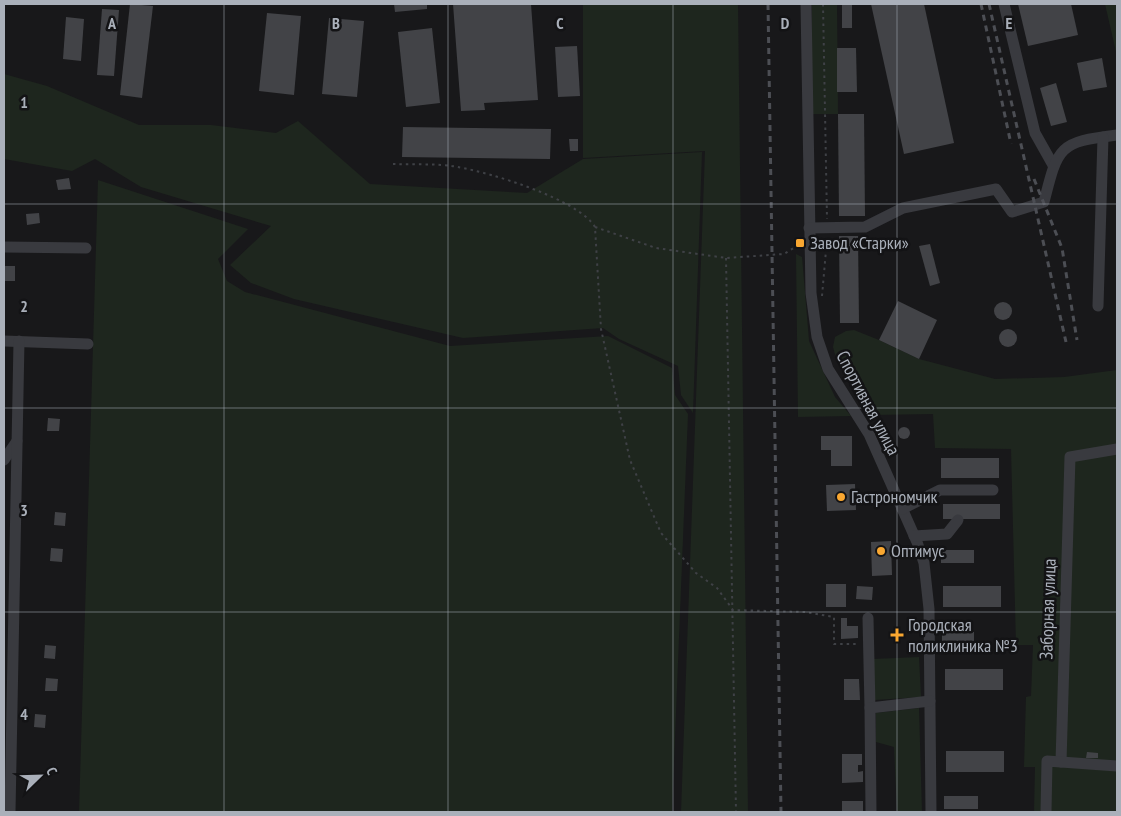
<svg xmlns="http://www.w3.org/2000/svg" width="1121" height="816" viewBox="0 0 1121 816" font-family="'PT Sans Narrow',sans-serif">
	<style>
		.green { fill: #1e261e }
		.building { fill: #424347 }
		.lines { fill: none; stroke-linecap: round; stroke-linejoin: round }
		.path { stroke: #3f4146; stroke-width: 2; stroke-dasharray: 2.5 4; stroke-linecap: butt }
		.minor { stroke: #393a3f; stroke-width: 11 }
		.rail { stroke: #4c4e54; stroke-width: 3; stroke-dasharray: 6 5; stroke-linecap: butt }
		.grid { fill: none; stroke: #aab0ba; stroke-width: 1; stroke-opacity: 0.55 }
		.poi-dot { fill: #f9a731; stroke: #131315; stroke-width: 2 }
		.labels { text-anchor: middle; stroke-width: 5; stroke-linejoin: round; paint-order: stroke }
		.poi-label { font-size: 18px; fill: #aab0ba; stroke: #131315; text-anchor: start }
		.street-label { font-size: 18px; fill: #aab0ba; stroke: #131315 }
		.grid-label { font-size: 16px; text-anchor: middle; font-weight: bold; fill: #aab0ba; stroke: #131315; stroke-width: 5; stroke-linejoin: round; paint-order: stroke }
	</style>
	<rect width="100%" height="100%" fill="#18181a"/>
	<g class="green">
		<polygon points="583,4 738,4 748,812 681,812 705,151 583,158"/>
		<polygon points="812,4 837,4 838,114 812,114"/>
		<polygon points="1105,4 1117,4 1117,56"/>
		<polygon points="4,74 47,86 139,125 211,125 276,133 298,121 370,184 527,193 583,159 702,152 693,413 681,395 678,366 619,339 603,328 463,338 294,299 251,283 230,265 271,226 141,187 95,159 72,171 4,159"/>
		<polygon points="98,180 248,229 218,259 227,281 245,292 450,346 608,336 672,368 675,395 688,414 672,812 79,812"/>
		<polygon points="796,254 802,257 809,341 835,397 851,416 798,417"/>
		<polygon points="854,330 879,340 919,359 995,379 1064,377 1117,370 1117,812 1034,812 1035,767 1024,767 1026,697 1031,696 1033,645 1016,645 1011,449 935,448 933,414 873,415 836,358 833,347 835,337 846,331"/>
		<polygon points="919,657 921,697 875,700 873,659"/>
		<polygon points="919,708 922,812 897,812 894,747 876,742 876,713"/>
	</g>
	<g class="building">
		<polygon points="130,4 153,6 142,98 120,95"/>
		<polygon points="394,4 427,4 427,9 395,12"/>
		<polygon points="453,4 531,4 538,100 484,103 485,110 461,111"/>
		<rect x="842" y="4" width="10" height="24"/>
		<polygon points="871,4 924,4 954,143 904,154"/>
		<polygon points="1018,4 1071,4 1078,35 1028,46"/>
		<polygon points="102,9 119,10 114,76 97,75"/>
		<polygon points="267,13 301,16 294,95 259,91"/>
		<polygon points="66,17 84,19 81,61 63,59"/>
		<polygon points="329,18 364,21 357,97 322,94"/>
		<polygon points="432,28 440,103 406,107 398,32"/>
		<polygon points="577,46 580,96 558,97 555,47"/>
		<polygon points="837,48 856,48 857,92 837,92"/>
		<polygon points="1102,58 1107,87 1083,91 1077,63"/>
		<polygon points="1056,83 1067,122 1051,126 1040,88"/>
		<polygon points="838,114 864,114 865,216 839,216"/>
		<polygon points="403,127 551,129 550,159 402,157"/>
		<polygon points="569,139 578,139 578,151 570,151"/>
		<polygon points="69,178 71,189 58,190 56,180"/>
		<polygon points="39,213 40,223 27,225 26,214"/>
		<polygon points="839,236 858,236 859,323 840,323"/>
		<polygon points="930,244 940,283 930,286 919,246"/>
		<rect x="4" y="266" width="11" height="15"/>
		<polygon points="898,301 937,320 919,359 879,340"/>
		<circle cx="1003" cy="311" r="9"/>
		<circle cx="1008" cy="338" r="9"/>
		<polygon points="48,418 60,419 59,431 47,431"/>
		<circle cx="904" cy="433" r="6"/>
		<polygon points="821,436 852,436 852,466 831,466 831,450 821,450"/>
		<rect x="941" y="458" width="58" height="20"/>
		<polygon points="855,484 856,510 827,511 826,485"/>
		<rect x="943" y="504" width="57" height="15"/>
		<polygon points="55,512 66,513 65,526 54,525"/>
		<polygon points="891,541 892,575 872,576 871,542"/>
		<polygon points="51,548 63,549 62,562 50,561"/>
		<rect x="941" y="550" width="33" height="13"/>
		<rect x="826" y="584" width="20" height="23"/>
		<polygon points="857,586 873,587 872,600 856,599"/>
		<rect x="943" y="586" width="58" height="21"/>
		<polygon points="841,618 847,618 847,626 858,626 858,638 841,639"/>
		<rect x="942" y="632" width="32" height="13"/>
		<polygon points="45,645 56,646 55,659 44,658"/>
		<rect x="945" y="669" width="58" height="21"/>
		<polygon points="46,678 58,679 57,691 45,691"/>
		<polygon points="844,679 859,679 860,700 844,700"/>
		<polygon points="35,714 46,715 45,728 34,727"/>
		<rect x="946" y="751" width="58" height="21"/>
		<polygon points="1087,752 1098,753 1098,758 1086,758"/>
		<polygon points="842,754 862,754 862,765 858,765 858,772 863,771 863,782 842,783"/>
		<rect x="944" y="796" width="34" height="13"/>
		<rect x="842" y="801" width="21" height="11"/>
	</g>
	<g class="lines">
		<g class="path">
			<polyline points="823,4 827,219"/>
			<path d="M393,164C414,165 437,163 458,167C491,173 578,199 595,227L601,329L630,460L661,533L696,573L717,588L733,610L805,612L834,617V644H859"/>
			<polyline points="595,227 656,248 726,258 784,254 800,244"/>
			<polyline points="726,258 736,812"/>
			<polyline points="822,296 827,239"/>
		</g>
		<g class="minor">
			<polyline points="806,4 811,293 817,337 828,369 869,434 917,542 924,563 929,609 931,812"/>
			<polyline points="1004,4 1035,133 1053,165"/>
			<path d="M809,228L865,227L903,208L996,189L1012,212L1044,202C1058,146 1059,142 1117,135"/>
			<polyline points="4,247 86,248"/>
			<polyline points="1098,306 1103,137"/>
			<polyline points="4,341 88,344"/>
			<polyline points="4,460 17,441"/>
			<polyline points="902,509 940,490 993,490"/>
			<polyline points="914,536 947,534 958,520"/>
			<polyline points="868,618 870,708"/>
			<polyline points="1061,762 1070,457 1117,449"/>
			<polyline points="10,812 19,341"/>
			<polyline points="871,812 870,708 930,701"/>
			<polyline points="1046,812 1047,761 1117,766"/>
		</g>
		<g class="rail">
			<polyline points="768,4 781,812"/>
			<polyline points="981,4 1011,144"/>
			<polyline points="989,4 1066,342"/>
			<polyline points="1034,179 1062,248 1077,340"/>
		</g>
	</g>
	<path class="grid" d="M224,4V812M448,4V812M673,4V812M897,4V812M4,204H1117M4,408H1117M4,612H1117"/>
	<g class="poi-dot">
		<rect x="795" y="238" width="10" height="10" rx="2.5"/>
		<circle cx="841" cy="497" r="5"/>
		<circle cx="881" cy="551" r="5"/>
		<path d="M894.5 627.5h5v5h5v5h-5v5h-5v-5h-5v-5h5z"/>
	</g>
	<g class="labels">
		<g class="poi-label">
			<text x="810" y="249">Завод «Старки»</text>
			<text x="851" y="503">Гастрономчик</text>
			<text x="891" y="557">Оптимус</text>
			<text x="908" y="631">Городская<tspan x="908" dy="21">поликлиника №3</tspan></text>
		</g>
		<g class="street-label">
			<text transform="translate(868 403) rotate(62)" y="6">Спортивная улица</text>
			<text transform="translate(1048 609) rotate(-88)" y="6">Заборная улица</text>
		</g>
	</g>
	<g class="grid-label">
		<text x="112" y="29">A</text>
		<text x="336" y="29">B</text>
		<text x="560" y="29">C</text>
		<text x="785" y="29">D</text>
		<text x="1009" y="29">E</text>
		<text x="24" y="108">1</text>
		<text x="24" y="312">2</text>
		<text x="24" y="516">3</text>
		<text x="24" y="720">4</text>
	</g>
	<rect width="1121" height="816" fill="none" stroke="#aab0ba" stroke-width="10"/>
	<g transform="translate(40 776) rotate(67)" stroke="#131315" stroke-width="4" paint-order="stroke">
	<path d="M0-4L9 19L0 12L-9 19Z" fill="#aab0ba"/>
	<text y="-8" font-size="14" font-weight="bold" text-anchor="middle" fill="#aab0ba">С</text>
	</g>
</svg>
